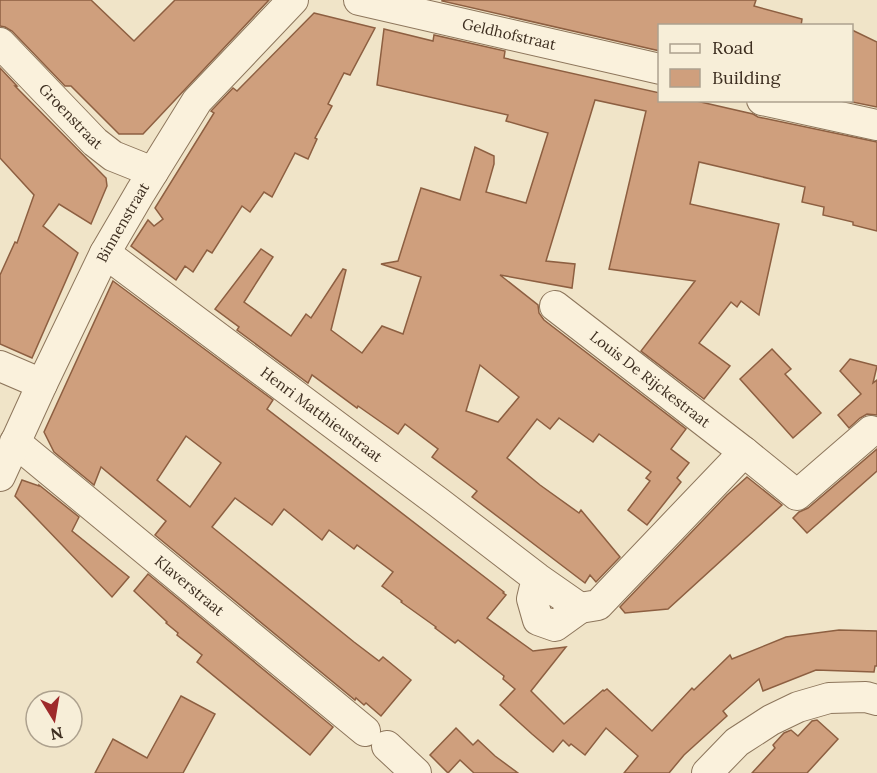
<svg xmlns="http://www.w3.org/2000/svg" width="877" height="773" viewBox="0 0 877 773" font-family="Lora,serif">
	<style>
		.building { fill: #cf9f7d; stroke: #8d5f41; stroke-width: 1.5; fill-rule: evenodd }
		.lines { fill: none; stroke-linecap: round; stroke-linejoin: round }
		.minor-casing { stroke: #8d765c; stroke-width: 32 }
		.minor { stroke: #faf1dc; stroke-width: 30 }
		.labels { text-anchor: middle; stroke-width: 5; stroke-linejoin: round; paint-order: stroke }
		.street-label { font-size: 15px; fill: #3d2e20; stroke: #f7eed8 }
	</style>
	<rect width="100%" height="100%" fill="#f0e4c8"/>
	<g class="building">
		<polygon points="0,0 91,0 134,41 175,0 269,0 143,134 119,134 71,86 65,86 12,31 5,27 0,26"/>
		<polygon points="442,0 756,0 754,6 802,19 801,26 660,26 660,51 442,1"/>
		<polygon points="314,13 375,28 350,75 344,73 328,104 332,106 315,138 317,139 308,159 295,153 272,197 264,192 250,212 242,206 212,253 207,250 193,272 185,266 176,280 131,246 148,220 154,226 163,219 155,208 214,113 211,111 233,88 237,91"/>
		<path d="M384,29L433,41L434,35L505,51L504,58L660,93V100H692L753,114L758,117L877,142V231L853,225V222L823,215L824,207L802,202L805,187L699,162L690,204L779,224L759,315L741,301L737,307L731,302L699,343L730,366L704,399L641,351L695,281L609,269L646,111L595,100L546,261L575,264L572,288L500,275L538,305L539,313L544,320L686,429L671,449L689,463L677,478L681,482L647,525L628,510L650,481L646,478L651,472L599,434L593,442L559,418L550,429L537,419L507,458L540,485L579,513L581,510L620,557L596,582L590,575L585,583L472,497L477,491L432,457L438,449L405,424L398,434L358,406L357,408L312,375L308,383L237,330L239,327L215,309L261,249L273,257L244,302L291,336L306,314L311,318L343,269L346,270L331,330L362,353L382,326L403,334L421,277L381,264L398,261L421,188L460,200L475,147L494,156V164L486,192L526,203L548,133L506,121L508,115L377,85ZM480,365L519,397L498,422L466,411Z"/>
		<polygon points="852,30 877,42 877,107 852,102"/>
		<polygon points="0,68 17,86 15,86 106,178 107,186 91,224 59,204 43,226 78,253 32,358 0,344 0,275 15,242 17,243 34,195 0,158"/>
		<path d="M113,281L273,400L267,409L504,592L503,593L506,595L487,618L533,651L566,647L531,691L564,724L603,690L604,691L607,689L652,731L692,688L694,690L730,655L732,659L786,637L839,630L877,631V666H875L874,672L816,670L763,691L759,679L723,711L727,716L684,755L669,773H624L638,756L606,728L585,755L571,744L569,746L563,740L553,752L532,734L500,705L515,689L503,679L504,676L458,640L455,643L435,628L436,627L401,602L402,601L382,586L393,572L357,545L354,549L329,530L322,540L284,509L272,525L235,498L212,527L354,642L379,661L383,657L411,680L381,716L366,703L364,705L356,698L355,700L155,535L166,521L101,467L94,485L54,452L44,432ZM186,436L221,463L190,507L157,480Z"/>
		<polygon points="772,349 791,369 785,374 821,413 793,438 740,379"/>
		<polygon points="850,359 877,366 873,383 877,380 877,415 867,414 860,418 849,428 838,415 861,394 840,371"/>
		<polygon points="877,449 877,471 807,533 793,518 799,512 808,508"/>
		<polygon points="747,477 782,505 668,609 625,613 620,607 727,495"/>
		<polygon points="22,480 39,486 39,485 79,517 72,531 129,577 112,597 15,496"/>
		<polygon points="148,574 333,727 310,755 197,662 202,655 177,635 178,633 166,623 167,622 134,591"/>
		<polygon points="181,696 215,714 183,773 95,773 113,739 147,758"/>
		<polygon points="817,720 838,739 807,773 752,773 775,748 773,745 784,733 791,730 798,736 812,721"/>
		<polygon points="456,728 473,745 478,740 495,756 518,773 474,773 460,760 448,773 430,755"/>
	</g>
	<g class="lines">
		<defs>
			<g id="minor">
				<path id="s1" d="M359,0L660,69"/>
				<path id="s2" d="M0,43L95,142L113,156L153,172"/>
				<polyline points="762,100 877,125"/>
				<path id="s3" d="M105,253L438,502L537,578L532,599L538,620L555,626L580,608L537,578"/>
				<path id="s4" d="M555,306L744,452L797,495L871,431"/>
				<polyline points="0,366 42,384"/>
				<path id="s5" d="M15,442L365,731"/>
				<path id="s6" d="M0,476L42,384L105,253L140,193L197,101L293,0"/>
				<polyline points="580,608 598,605 744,452"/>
				<polyline points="387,746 416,773"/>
				<polyline points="707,773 737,742 771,720 798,707 829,698 866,697 877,700"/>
			</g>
		</defs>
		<use href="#minor" class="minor-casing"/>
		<use href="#minor" class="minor"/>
	</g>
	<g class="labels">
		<g class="street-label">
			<text dy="5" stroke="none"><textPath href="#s1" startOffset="154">Geldhofstraat</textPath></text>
			<text dy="5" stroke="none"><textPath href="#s2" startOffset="102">Groenstraat</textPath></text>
			<text dy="5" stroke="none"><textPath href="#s6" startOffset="282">Binnenstraat</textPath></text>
			<text dy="5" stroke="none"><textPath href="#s4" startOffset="120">Louis De Rijckestraat</textPath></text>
			<text dy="5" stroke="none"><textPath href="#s3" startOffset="270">Henri Matthieustraat</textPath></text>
			<text dy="5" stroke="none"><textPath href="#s5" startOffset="226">Klaverstraat</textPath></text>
		</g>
	</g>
	<rect x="658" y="24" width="195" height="78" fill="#f7eed8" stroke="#ada18e" stroke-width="1.5"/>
	<rect x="670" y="44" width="30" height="9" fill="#faf1dc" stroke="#ada18e" stroke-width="1.5"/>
	<text x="712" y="54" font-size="18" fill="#3d2e20">Road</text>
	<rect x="670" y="69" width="30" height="18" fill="#cf9f7d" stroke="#ada18e" stroke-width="1.5"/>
	<text x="712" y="84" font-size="18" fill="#3d2e20">Building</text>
	<g transform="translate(54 719) rotate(169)"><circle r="28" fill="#f7eed8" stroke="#ada18e" stroke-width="1.5"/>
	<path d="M0-4.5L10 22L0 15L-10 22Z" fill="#9e2a2b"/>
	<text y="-9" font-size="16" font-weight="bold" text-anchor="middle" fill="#3d2e20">N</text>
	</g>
</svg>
